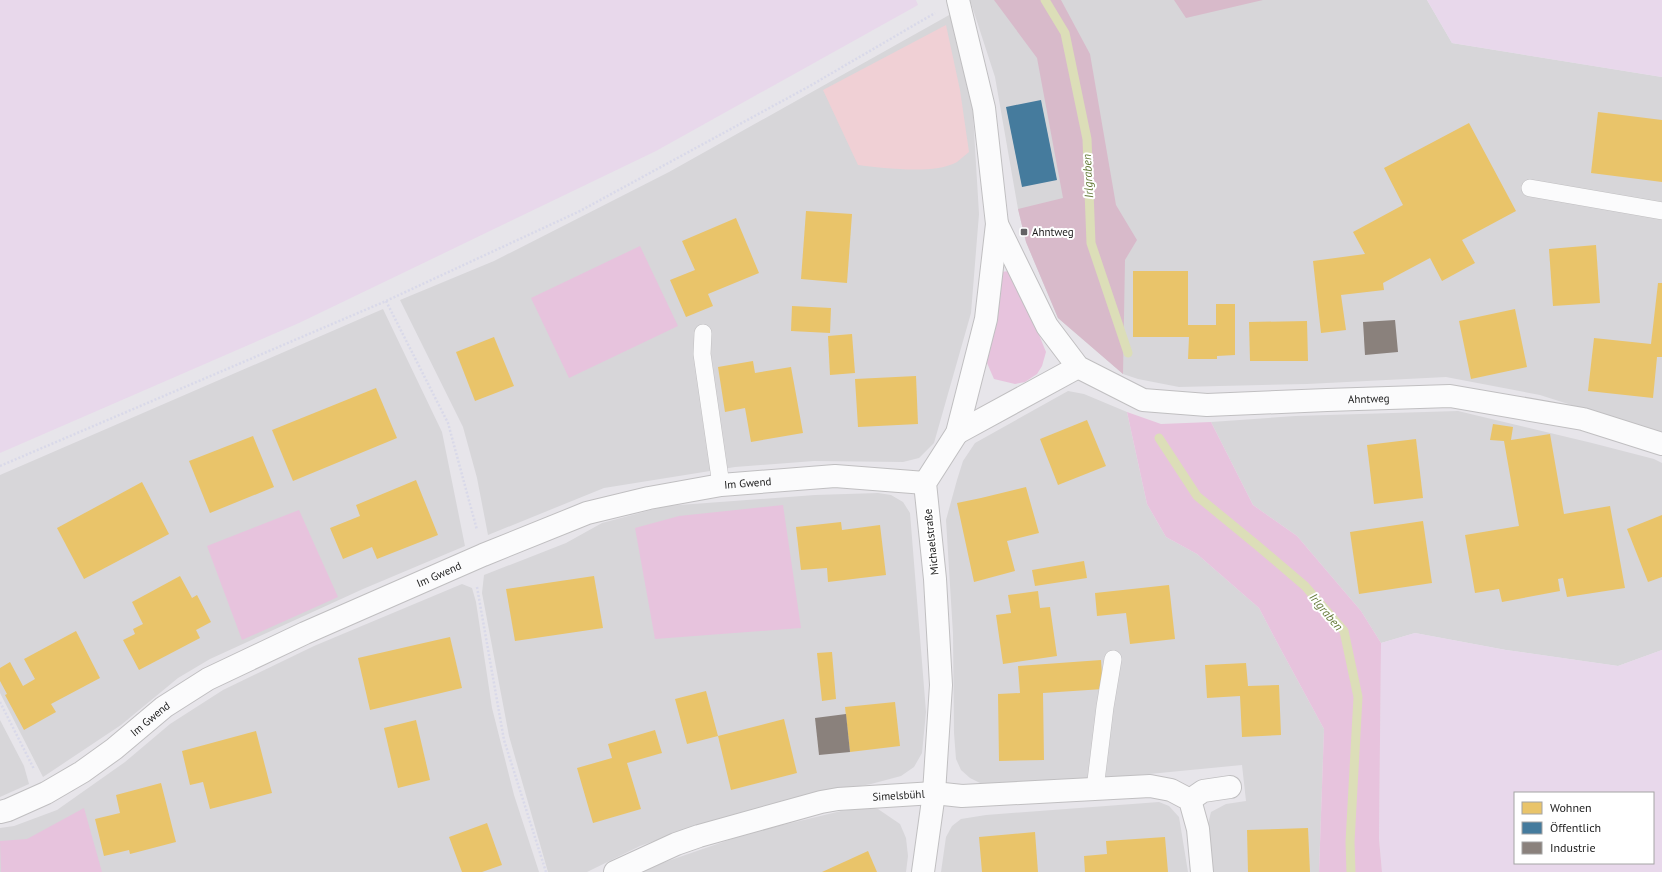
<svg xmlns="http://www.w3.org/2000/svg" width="1662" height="872" viewBox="0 0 1662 872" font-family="'PT Sans',sans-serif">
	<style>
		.residential { fill: #d7d6d9 }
		.farmland { fill: #e8d8eb; fill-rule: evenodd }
		.grass { fill: #e7c3dd }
		.forest { fill: #d8baca }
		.park { fill: #f0d0d5 }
		.homes { fill: #e9c46a }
		.public { fill: #457b9d }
		.industry { fill: #8a817c }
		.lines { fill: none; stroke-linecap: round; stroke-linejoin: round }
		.stream { stroke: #dcdeb8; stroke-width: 9 }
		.service-casing { stroke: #c0bfc1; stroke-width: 18 }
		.minor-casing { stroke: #c0bfc1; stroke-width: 24 }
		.path { stroke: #d9d9e9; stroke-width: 2.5; stroke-dasharray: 2 2; stroke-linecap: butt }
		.service { stroke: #fbfbfc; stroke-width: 17 }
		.minor { stroke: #fbfbfc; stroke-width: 22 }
		.poi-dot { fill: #636264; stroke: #fff; stroke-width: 1.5 }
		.labels { text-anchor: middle; stroke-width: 4; stroke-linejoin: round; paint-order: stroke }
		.poi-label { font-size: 11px; fill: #1c1c1c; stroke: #fff; text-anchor: start }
		.street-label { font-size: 11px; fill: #1c1c1c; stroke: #fff }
		.water-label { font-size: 12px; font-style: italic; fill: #667b3a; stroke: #fff }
	</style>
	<rect width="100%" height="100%" fill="#e7e5ea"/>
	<g class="residential">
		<polygon points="970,0 1427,0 1452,43 1662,77 1662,434 1540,395 1446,377 1307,384 1179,387 1138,379 1123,374 1058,318 1026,242 1018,209 995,77"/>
		<polygon points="951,14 965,63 973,114 979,214 971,313 934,443 919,458 903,462 814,461 735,467 604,488 488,535 477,478 463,427 400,300 494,261 669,172"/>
		<polygon points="383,309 442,432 465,546 363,589 210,659 178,678 121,725 43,777 0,693 0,475"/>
		<polygon points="1068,391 1084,394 1127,412 1147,504 1166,537 1197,554 1259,608 1279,646 1324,729 1319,872 1211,872 1207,828 1211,812 1226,804 1246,801 1242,765 1108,778 984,785 970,778 961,770 956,759 954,733 953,634 946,520 957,480 963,461 975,443"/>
		<polygon points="1458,411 1592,443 1654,459 1662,463 1662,650 1618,666 1506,650 1415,633 1381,643 1361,611 1297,536 1253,505 1211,422 1295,416"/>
		<polygon points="878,493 891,495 903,502 910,513 926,712 922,753 914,767 901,776 871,784 806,796 718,819 640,846 587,872 548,872 509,736 482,593 484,575 566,543 602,523 666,506 815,495"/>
		<polygon points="462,584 472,588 476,602 492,708 514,795 539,872 0,872 0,828 14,826 57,810 125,762 170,724 223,690 314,646"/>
		<polygon points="0,720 24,766 29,784 0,797"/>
		<polygon points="1159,802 1169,806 1179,817 1188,872 941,872 946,837 952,826 961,819 986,815"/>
		<polygon points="871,807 878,809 900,824 906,838 908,856 906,872 636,872 749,833 841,811"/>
	</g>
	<g class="farmland">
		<polygon points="0,0 916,0 918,5 656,151 299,323 0,453"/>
		<polygon points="1427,0 1662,0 1662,77 1452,43"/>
		<path d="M1415,633L1506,650L1618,666L1662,650V872H1382L1379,839L1381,643ZM1515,793H1653V863H1515Z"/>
	</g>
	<g class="grass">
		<polygon points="640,246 678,326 569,378 531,298"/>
		<polygon points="1009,271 1027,305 1046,352 1042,366 1037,374 1025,382 1015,384 994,379 987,363 986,352 1001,272"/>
		<polygon points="1127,412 1161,424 1211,422 1253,505 1297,536 1361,611 1381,643 1379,839 1382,872 1319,872 1324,729 1279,646 1259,608 1197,554 1166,537 1147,504"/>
		<polygon points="783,505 801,628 655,639 635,528 679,516"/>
		<polygon points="299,510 338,597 242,640 207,546"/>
		<polygon points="84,808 102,872 1,872 0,841 27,839"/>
	</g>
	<g class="forest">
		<polygon points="994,0 1061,0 1090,54 1116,205 1137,240 1125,260 1123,374 1058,318 1026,242 1018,209 1063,198 1037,58"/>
		<polygon points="1174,0 1263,0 1186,18"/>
	</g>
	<path class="park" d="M946,25L960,90L969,152C965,155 961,159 957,162C934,175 884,168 858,165L823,90Z"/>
	<g class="homes">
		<polygon points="1598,112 1662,120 1662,182 1591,173"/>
		<polygon points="1469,123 1516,211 1462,240 1475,263 1442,281 1430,258 1383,283 1384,290 1341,295 1346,330 1321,333 1313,261 1365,254 1353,232 1403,205 1384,168"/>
		<polygon points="806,211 852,214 847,283 801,279"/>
		<polygon points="736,218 759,273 708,294 713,306 686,317 670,280 695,270 682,241"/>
		<polygon points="1596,245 1600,303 1553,306 1549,249"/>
		<polygon points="1133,271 1188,271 1188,325 1216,325 1216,304 1235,304 1235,355 1217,356 1217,359 1188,359 1189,337 1133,337"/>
		<polygon points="1658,283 1662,283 1662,357 1657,357 1653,398 1588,391 1594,338 1651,344"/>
		<polygon points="792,306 831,308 830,333 791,331"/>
		<polygon points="1515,309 1527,367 1471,379 1459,321"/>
		<polygon points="1307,321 1308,361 1250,361 1249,322"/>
		<polygon points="852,334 855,373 830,375 828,336"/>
		<polygon points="494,337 514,386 475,401 456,352"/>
		<polygon points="753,361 755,373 791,367 803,433 751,442 745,408 725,412 718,367"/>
		<polygon points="916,376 918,424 858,427 855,379"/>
		<polygon points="376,388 397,438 293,481 272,430"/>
		<polygon points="1087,420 1106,466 1058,485 1040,439"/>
		<polygon points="1493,424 1513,427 1511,440 1550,434 1564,514 1610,506 1625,588 1567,597 1563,578 1558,579 1560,591 1502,602 1499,589 1475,593 1465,535 1519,526 1504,441 1490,440"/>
		<polygon points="253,436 274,487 210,513 189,461"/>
		<polygon points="1416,439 1423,498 1374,504 1367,445"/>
		<polygon points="416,480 438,535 377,559 372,547 343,559 330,528 360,516 356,505"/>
		<polygon points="142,482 169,534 84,579 57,528"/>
		<polygon points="1026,487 1039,533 1007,541 1015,571 974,582 957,503 981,498"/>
		<polygon points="1662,515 1662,577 1648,582 1627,529"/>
		<polygon points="1423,521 1432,583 1359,594 1350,532"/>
		<polygon points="841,522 842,530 880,525 886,575 828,582 827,568 801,570 796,527"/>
		<polygon points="1084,561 1087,578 1035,586 1032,570"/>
		<polygon points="180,576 192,598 197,595 211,622 196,630 200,638 139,670 123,640 135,634 133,629 143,624 132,602"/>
		<polygon points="594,576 603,628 515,641 506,589"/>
		<polygon points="1169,585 1175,639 1130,644 1126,613 1097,616 1095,593"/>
		<polygon points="1038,591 1040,608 1050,607 1057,656 1003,664 996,615 1011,613 1008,595"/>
		<polygon points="76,631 100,678 51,704 56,712 24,730 5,695 7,694 0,681 0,668 10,662 23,686 35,679 24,659"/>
		<polygon points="450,637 462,688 370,710 358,658"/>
		<polygon points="832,652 836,699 822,701 817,653"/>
		<polygon points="1101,660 1103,689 1043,693 1044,760 999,761 998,694 1020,693 1018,666"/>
		<polygon points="1246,663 1248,686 1279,685 1281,735 1242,737 1240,696 1207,698 1205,665"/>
		<polygon points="706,691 718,736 687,744 675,699"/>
		<polygon points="895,702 900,746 850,752 845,707"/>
		<polygon points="784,719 797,773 731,790 718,736"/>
		<polygon points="416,720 430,780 398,788 384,728"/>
		<polygon points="655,730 662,753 627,763 641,809 593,823 577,768 612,758 608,744"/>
		<polygon points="256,731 272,793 210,809 203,782 190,785 182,751"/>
		<polygon points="161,783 176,842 130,854 129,850 104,856 95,819 120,813 116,795"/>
		<polygon points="487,823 502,865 482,872 462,872 449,837"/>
		<polygon points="1308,828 1310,872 1248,872 1247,830"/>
		<polygon points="1035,832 1038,872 982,872 979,837"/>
		<polygon points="1165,837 1168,872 1085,872 1084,856 1107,854 1106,841"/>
		<polygon points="868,851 877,872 822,872"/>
	</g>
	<polygon class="public" points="1041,100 1057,180 1022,187 1006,107"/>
	<g class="industry">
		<polygon points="1395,320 1398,352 1365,355 1363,322"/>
		<polygon points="846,714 850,752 819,755 815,718"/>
	</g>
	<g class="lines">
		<g class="stream">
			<polyline points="1045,0 1065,33 1087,139 1091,243 1128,353"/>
			<polyline points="1159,438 1197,496 1258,546 1305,586 1344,631 1358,697 1350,842 1351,872"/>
		</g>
		<defs>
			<g id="service">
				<polyline points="1530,188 1662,211"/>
				<polyline points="703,333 702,354 721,485"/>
				<polyline points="1095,789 1105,707 1113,659"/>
			</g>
			<g id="minor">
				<path id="s1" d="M997,224L1047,326L1078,367L1143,400L1207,405L1327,400L1450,396L1583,419L1662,444"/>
				<polyline points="957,433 1078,367"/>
				<polyline points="1190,800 1203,791 1230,787"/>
				<path id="s2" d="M0,812L8,810L46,793L82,772L114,749L164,707L208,679L305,633L483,555L587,513L649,498L721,485L835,476L925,483"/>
				<path id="s3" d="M615,872L676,844L699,836L821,802L838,799L934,793L962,796L1150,786L1171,790L1190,800L1198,829L1202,872"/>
				<polyline points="923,872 934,793 941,685 935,579 925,483 957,433 986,319 997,224 984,108 958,0"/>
			</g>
		</defs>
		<use href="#service" class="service-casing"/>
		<use href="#minor" class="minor-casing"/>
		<g class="path">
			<polyline points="386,301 448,423 477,530"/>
			<polyline points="0,466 386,301 580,211 808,87 935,13"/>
			<polyline points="477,587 504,740 546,872"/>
			<polyline points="0,702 34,769"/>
		</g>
		<use href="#service" class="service"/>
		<use href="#minor" class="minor"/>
	</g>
	<rect class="poi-dot" x="1020" y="228" width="8" height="8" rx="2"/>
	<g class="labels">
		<g class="poi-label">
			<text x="1032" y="236">Ahntweg</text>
		</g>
		<g class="street-label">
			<text dy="4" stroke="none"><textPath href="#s1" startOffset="464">Ahntweg</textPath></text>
			<text dy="4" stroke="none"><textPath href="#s2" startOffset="826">Im Gwend</textPath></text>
			<text transform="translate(931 542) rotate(-96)" y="4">Michaelstraße</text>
			<text dy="4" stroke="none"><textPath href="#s2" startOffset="502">Im Gwend</textPath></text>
			<text dy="4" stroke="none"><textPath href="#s2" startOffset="178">Im Gwend</textPath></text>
			<text dy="4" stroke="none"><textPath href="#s3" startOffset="296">Simelsbühl</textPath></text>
		</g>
		<g class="water-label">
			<text transform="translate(1088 176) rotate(-93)" y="4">Irlgraben</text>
			<text transform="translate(1326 612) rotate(50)" y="4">Irlgraben</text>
		</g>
	</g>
	<rect x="1514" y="792" width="140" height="72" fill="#ffffff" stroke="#a4a4a4"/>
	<rect x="1522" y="802" width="20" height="12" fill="#e9c46a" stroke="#a4a4a4"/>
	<text x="1550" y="812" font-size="12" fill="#1c1c1c">Wohnen</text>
	<rect x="1522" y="822" width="20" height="12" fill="#457b9d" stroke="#a4a4a4"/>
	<text x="1550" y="832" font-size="12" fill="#1c1c1c">Öffentlich</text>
	<rect x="1522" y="842" width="20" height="12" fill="#8a817c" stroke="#a4a4a4"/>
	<text x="1550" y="852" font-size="12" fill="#1c1c1c">Industrie</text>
</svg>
